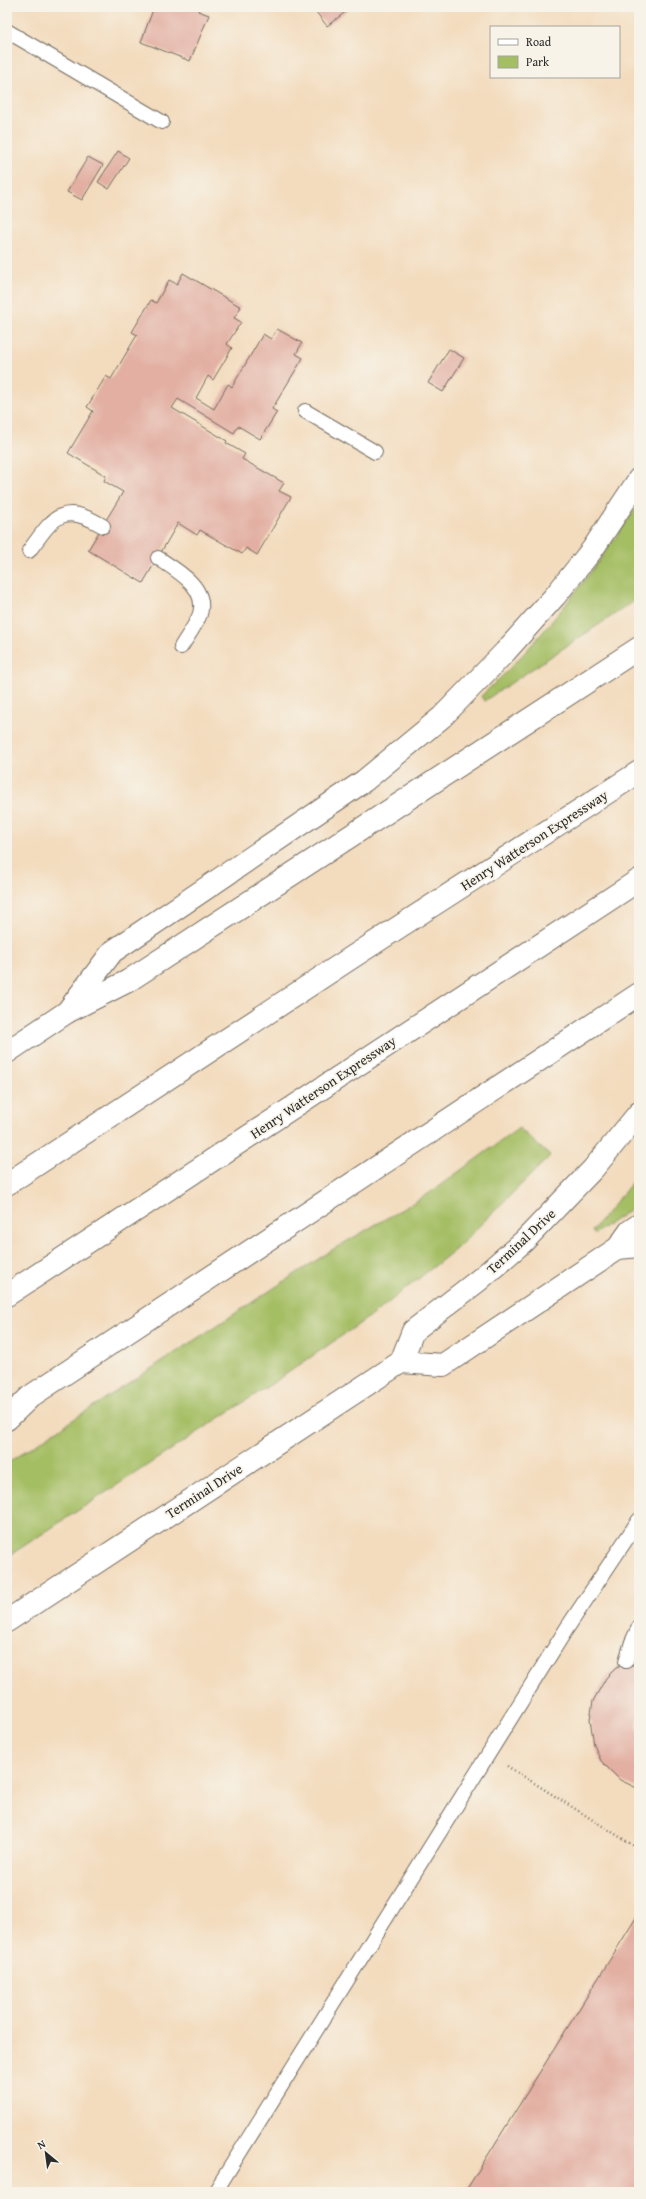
<svg xmlns="http://www.w3.org/2000/svg" width="646" height="2199" viewBox="0 0 646 2199" font-family="'Gentium Book Plus',serif">
	<style>
		.green { fill: #a4be64; stroke: #687448 }
		.building { fill: #e2afa2 }
		.lines { fill: none; stroke-linecap: round; stroke-linejoin: round }
		.lane-casing { stroke: #71695e; stroke-width: 16 }
		.secondary-casing { stroke: #71695e; stroke-width: 24 }
		.highway-casing { stroke: #71695e; stroke-width: 24 }
		.path { stroke: #71695e; stroke-width: 2.5; stroke-dasharray: 1 3; stroke-linecap: butt }
		.lane { stroke: #fff; stroke-width: 14 }
		.secondary { stroke: #fff; stroke-width: 22 }
		.highway { stroke: #fff; stroke-width: 22 }
		.labels { text-anchor: middle; stroke-width: 3.5; stroke-linejoin: round; paint-order: stroke }
		.street-label { font-size: 14px; fill: #2b2b2b; stroke: #f7f3e8 }
	</style>
	<rect width="100%" height="100%" fill="#f7f3e8"/>
	<filter id="ink" filterUnits="userSpaceOnUse"><feTurbulence type="fractalNoise" baseFrequency=".025" numOctaves="2"/><feDisplacementMap in="SourceGraphic" scale="8" xChannelSelector="R" yChannelSelector="G"/><feConvolveMatrix kernelMatrix="1 2 1 2 8 2 1 2 1" color-interpolation-filters="sRGB"/></filter>
	<filter id="wash" filterUnits="userSpaceOnUse"><feTurbulence type="fractalNoise" baseFrequency=".012" numOctaves="4" result="noise"/><feDisplacementMap in="SourceGraphic" scale="16" xChannelSelector="R" yChannelSelector="G"/><feGaussianBlur stdDeviation="0.9" result="paint"/><feColorMatrix in="noise" values="0 0 0 0 0 0 0 0 0 0 0 0 0 0 0 0 0 1.4 0 .05"/><feComposite in="paint" operator="in"/></filter>
	<g filter="url(#wash)">
		<rect width="100%" height="100%" fill="#f3dbbd"/>
		<g class="green">
			<path d="M639,504V598L484,701L481,696C543,640 592,572 639,504Z"/>
			<polygon points="519,1128 550,1156 456,1249 375,1313 276,1381 7,1557 7,1463 332,1250 428,1194"/>
			<polygon points="639,1174 639,1204 594,1234 592,1231"/>
		</g>
		<g id="blocks">
			<g class="building">
				<polygon points="154,7 200,7 198,11 209,15 190,61 141,42"/>
				<polygon points="312,7 352,7 327,26"/>
				<polygon points="118,151 129,158 109,189 98,182"/>
				<polygon points="88,157 103,165 82,200 67,192"/>
				<polygon points="183,273 241,307 234,318 241,322 227,344 232,348 213,380 208,376 196,398 214,409 228,384 232,387 263,334 271,339 277,329 302,343 296,354 303,358 272,409 277,412 260,439 238,426 234,433 178,399 172,408 227,441 226,443 245,454 242,459 284,483 279,491 291,497 257,555 246,548 242,554 200,530 197,535 178,523 143,583 88,550 123,492 104,481 106,476 68,453 93,411 87,407 106,376 111,379 137,335 132,332 151,300 156,303 169,280 177,284"/>
				<polygon points="449,349 464,358 443,392 428,383"/>
				<polygon points="639,1656 639,1714 637,1727 639,1730 639,1789 620,1780 601,1761 594,1745 590,1719 593,1701 606,1678 617,1667"/>
				<polygon points="639,1913 639,2192 465,2192"/>
			</g>
		</g>
	</g>
	<g filter="url(#ink)">
		<use href="#blocks" fill-opacity="0" stroke="#71695e" stroke-width="1"/>
		<g class="lines">
			<defs>
				<g id="lane">
					<polyline points="7,31 162,122"/>
					<polyline points="305,411 375,452"/>
					<path d="M29,551C53,518 62,501 103,526"/>
					<path d="M158,558C176,570 208,587 200,614C196,625 187,637 181,647"/>
					<polyline points="626,1661 632,1642 639,1627"/>
					<polyline points="215,2192 567,1628 639,1520"/>
				</g>
				<g id="secondary">
					<polyline points="618,1248 630,1231 639,1225"/>
					<polyline points="401,1362 443,1365 618,1248 639,1246"/>
					<polyline points="7,1621 401,1362 413,1331 479,1280 524,1241 593,1169 639,1113"/>
				</g>
				<g id="highway">
					<polyline points="67,1012 112,952 364,781 442,717 505,652 555,596 592,550 639,479"/>
					<polyline points="7,1052 67,1012 128,981 639,648"/>
					<polyline points="7,1184 354,956 639,772"/>
					<polyline points="7,1295 639,880"/>
					<polyline points="7,1419 31,1396 639,994"/>
				</g>
			</defs>
			<use href="#lane" class="lane-casing"/>
			<use href="#secondary" class="secondary-casing"/>
			<use href="#highway" class="highway-casing"/>
			<polyline class="path" points="507,1766 639,1849"/>
			<use href="#lane" class="lane"/>
			<use href="#secondary" class="secondary"/>
			<use href="#highway" class="highway"/>
		</g>
	</g>
	<g class="labels">
		<g class="street-label">
			<text transform="translate(534 840) rotate(-33)" y="5">Henry Watterson Expressway</text>
			<text transform="translate(323 1087) rotate(-34)" y="5">Henry Watterson Expressway</text>
			<text transform="translate(521 1241) rotate(-43)" y="5">Terminal Drive</text>
			<text transform="translate(204 1491) rotate(-33)" y="5">Terminal Drive</text>
		</g>
	</g>
	<rect width="646" height="2199" fill="none" stroke="#f7f3e8" stroke-width="24"/>
	<rect x="490" y="26" width="130" height="52" fill="#f7f3e8" stroke="#a5a39c"/>
	<rect x="498" y="39" width="20" height="6" fill="#ffffff" stroke="#a5a39c"/>
	<text x="526" y="46" font-size="12" fill="#2b2b2b">Road</text>
	<rect x="498" y="56" width="20" height="12" fill="#a4be64" stroke="#a5a39c"/>
	<text x="526" y="66" font-size="12" fill="#2b2b2b">Park</text>
	<g transform="translate(46 2153) rotate(331)" stroke="#f7f3e8" stroke-width="3" paint-order="stroke">
	<path d="M0-3L7 15L0 10L-7 15Z" fill="#2b2b2b"/>
	<text y="-6" font-size="11" font-weight="bold" text-anchor="middle" fill="#2b2b2b">N</text>
	</g>
</svg>
